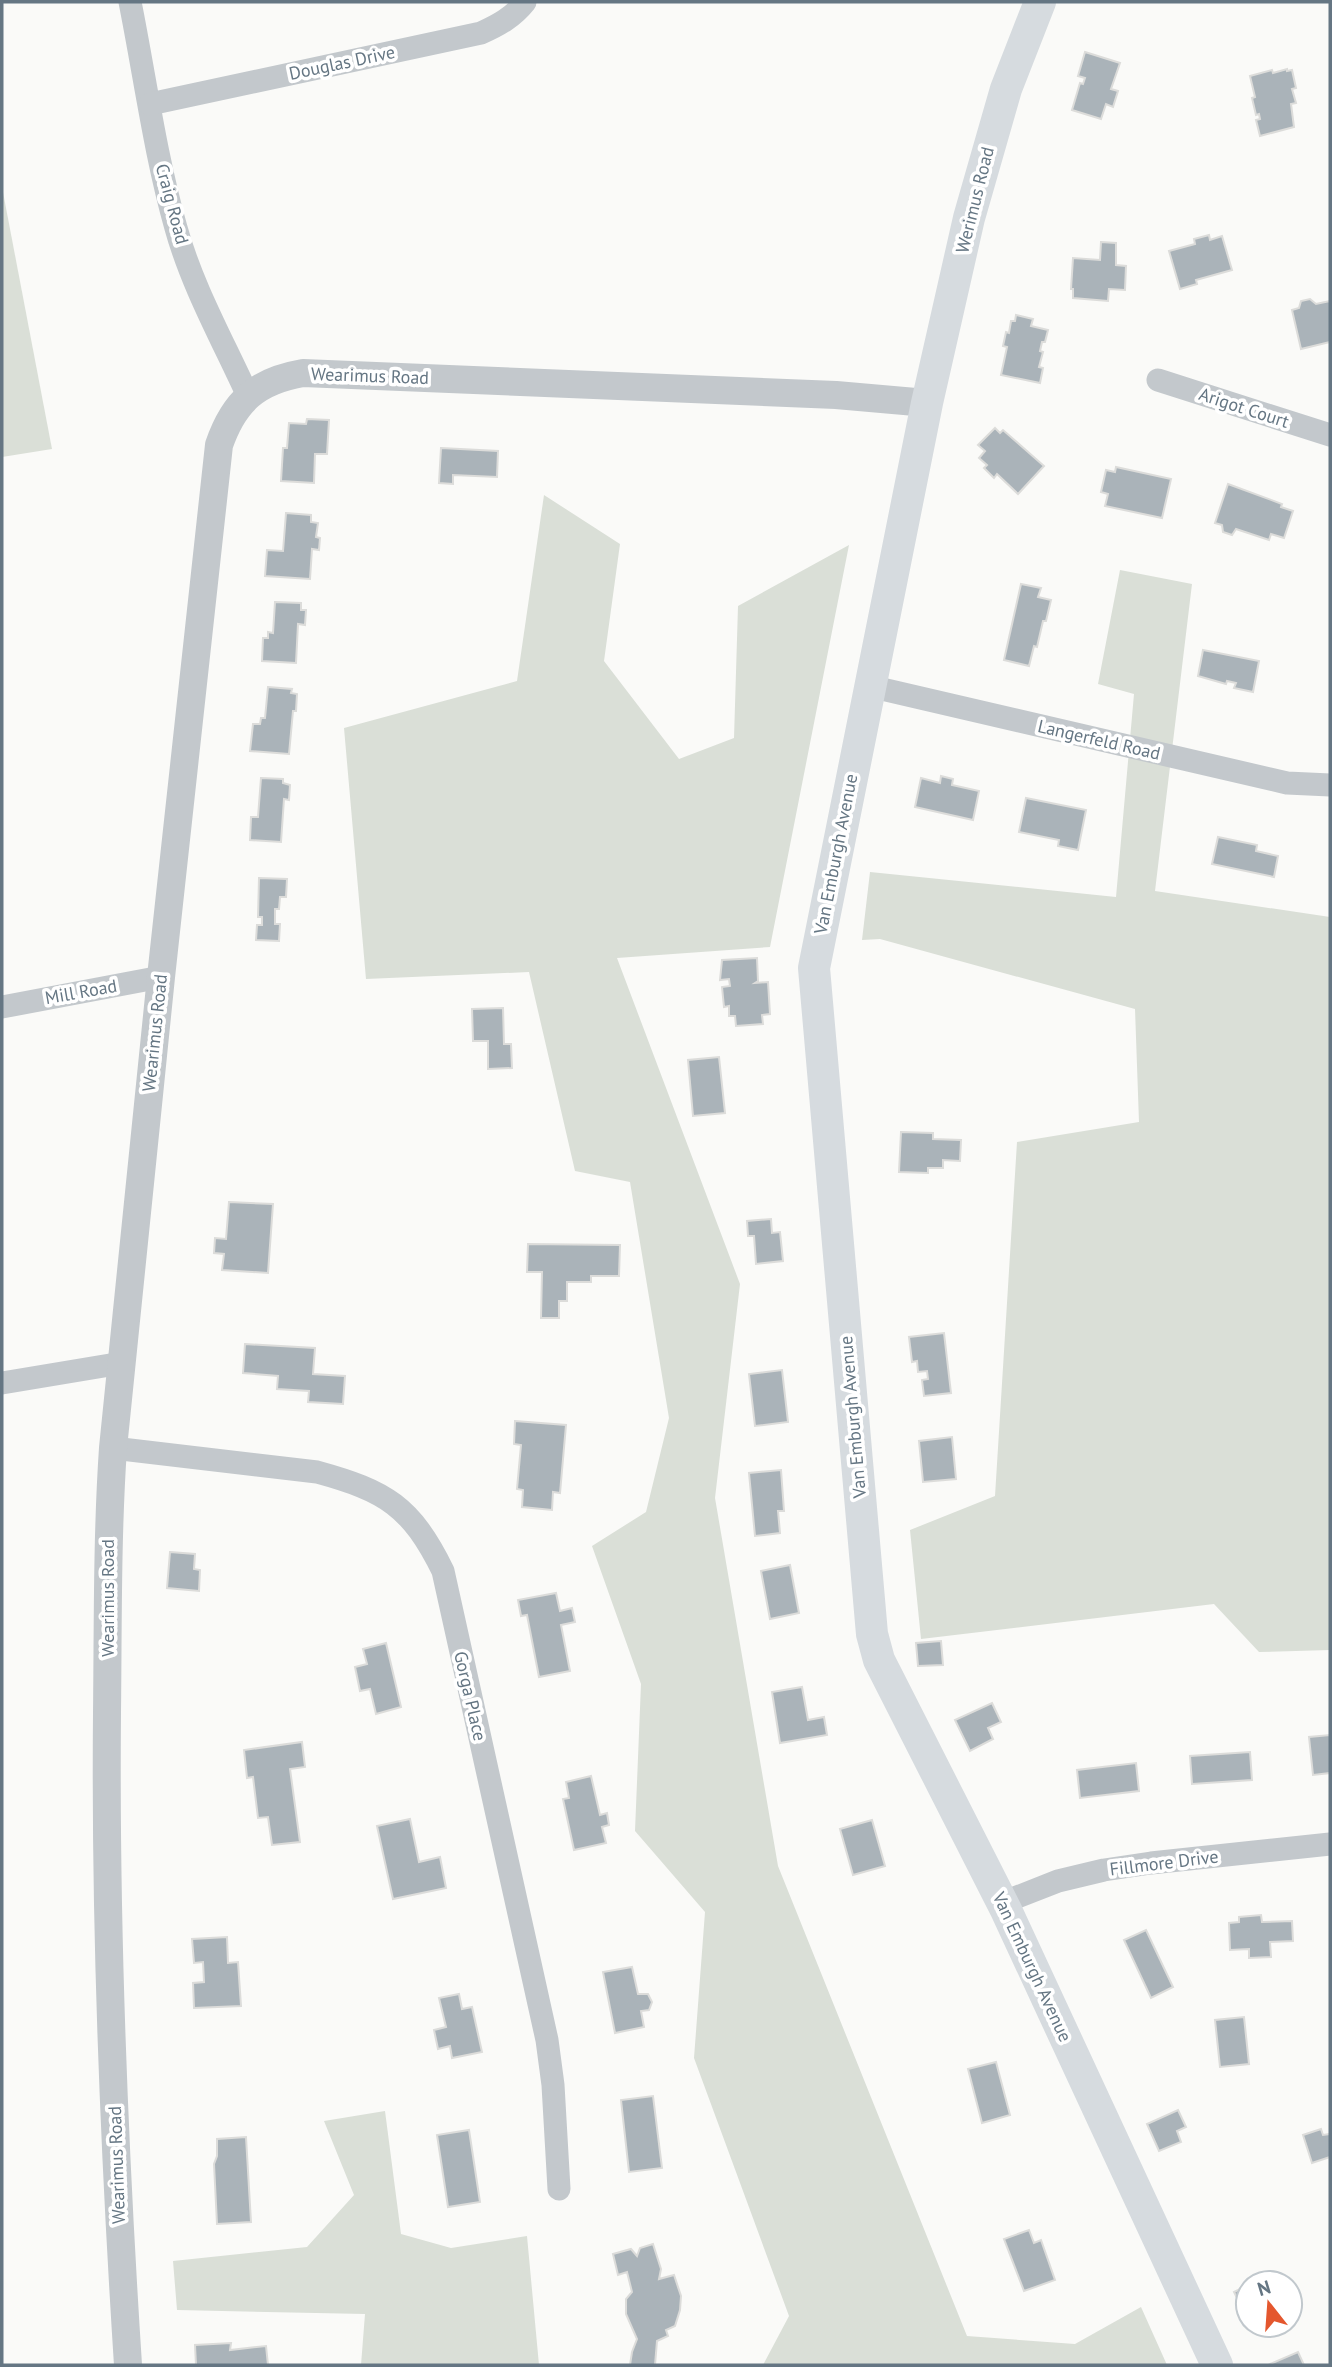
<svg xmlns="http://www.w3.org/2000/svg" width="1332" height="2367" viewBox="0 0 1332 2367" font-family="'PT Sans',sans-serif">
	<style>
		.green { fill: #dadfd7 }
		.building { fill: #aab3b9; stroke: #dcdcda; stroke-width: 2 }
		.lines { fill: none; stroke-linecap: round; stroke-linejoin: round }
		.minor { stroke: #c3c8cc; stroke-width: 23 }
		.tertiary { stroke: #c3c8cc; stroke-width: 28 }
		.secondary { stroke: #d6dbdf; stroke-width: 32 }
		.labels { text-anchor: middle; stroke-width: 7; stroke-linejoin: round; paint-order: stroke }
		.street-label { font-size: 18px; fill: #657683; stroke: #fff }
	</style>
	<rect width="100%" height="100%" fill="#fafaf8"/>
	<g class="green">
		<polygon points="2,187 52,449 2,457"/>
		<polygon points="544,495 620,544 604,661 679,759 734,738 738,606 849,545 770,947 617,958 740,1284 715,1498 778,1866 967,2336 1075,2344 1141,2307 1167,2365 763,2365 789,2316 694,2058 705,1912 635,1831 641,1684 592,1546 646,1512 669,1418 630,1182 575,1171 529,972 366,979 344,728 517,681"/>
		<polygon points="1120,570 1192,584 1155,891 1330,917 1330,1650 1259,1652 1214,1604 921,1639 910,1530 995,1496 1017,1142 1139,1122 1135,1009 880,939 862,940 870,872 1116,897 1134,694 1098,684"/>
		<polygon points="385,2111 401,2234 451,2248 527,2236 539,2365 361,2365 365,2314 177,2310 173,2261 307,2247 354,2195 324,2121"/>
	</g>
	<g class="building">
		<polygon points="1085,52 1120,63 1111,89 1118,91 1113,107 1106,104 1101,119 1072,110 1080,83 1083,84 1085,78 1078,76"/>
		<polygon points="1287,69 1287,71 1292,70 1296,88 1292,89 1296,103 1291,104 1294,127 1260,136 1256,120 1260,119 1259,114 1256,115 1252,98 1255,97 1250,76 1272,70 1273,73"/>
		<polygon points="1209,235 1210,240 1222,236 1232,270 1196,280 1197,284 1180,289 1169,251 1195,244 1194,239"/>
		<polygon points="1101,242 1116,243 1116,265 1126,266 1125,290 1109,289 1108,301 1073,298 1073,289 1071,289 1073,258 1100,260"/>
		<polygon points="1310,299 1316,304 1330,301 1330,342 1301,349 1292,310 1299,308 1301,301"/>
		<polygon points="1016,315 1033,319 1031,326 1048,330 1045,342 1042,342 1040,351 1043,352 1039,367 1043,368 1040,383 1001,375 1007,347 1003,346 1006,332 1009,333 1011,321 1015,321"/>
		<polygon points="307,419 329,420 327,454 315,454 314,483 281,481 283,448 287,448 289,423 306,424"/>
		<polygon points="995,428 1000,433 1003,430 1044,466 1018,494 997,474 994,478 984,468 987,465 979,458 985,451 978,445"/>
		<polygon points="441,448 498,451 497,477 453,475 453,484 439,483"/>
		<polygon points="1116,467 1171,479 1162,518 1105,506 1108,494 1101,492 1106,470 1115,472"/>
		<polygon points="1228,484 1282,504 1281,507 1293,511 1284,538 1271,534 1269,540 1236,529 1232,535 1223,532 1222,525 1215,523"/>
		<polygon points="286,513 311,515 311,522 318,523 316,537 320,538 319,550 312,549 310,579 265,576 267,550 283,551"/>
		<polygon points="1021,584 1041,588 1038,597 1051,600 1046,621 1043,621 1037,647 1034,646 1029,666 1004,660"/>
		<polygon points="275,602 301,603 301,610 306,610 305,625 298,624 296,663 262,661 263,638 268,638 268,632 273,633"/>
		<polygon points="1203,650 1259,661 1253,692 1234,688 1236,683 1227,681 1226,684 1198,676"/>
		<polygon points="268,687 292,689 291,693 297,694 296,711 293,711 289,754 250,751 253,724 260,724 261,718 265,718"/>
		<polygon points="941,776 953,779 952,785 979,791 973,820 915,807 921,778 940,783"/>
		<polygon points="261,778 283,779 283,783 290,785 289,800 284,799 281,842 250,840 251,817 258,817"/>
		<polygon points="1026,798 1086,810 1078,850 1058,846 1059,840 1019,832"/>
		<polygon points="1218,837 1257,845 1256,851 1278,856 1274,877 1212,864"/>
		<polygon points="259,878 287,879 286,897 280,897 279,909 275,909 275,924 280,924 279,941 256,940 257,925 262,925 262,917 258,917"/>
		<polygon points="757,958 758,981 755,983 768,982 770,1014 762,1015 763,1024 736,1026 735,1016 729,1016 729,1006 724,1007 722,987 730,986 729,979 720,980 722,960"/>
		<polygon points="503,1008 504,1044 511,1044 512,1068 488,1069 488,1041 473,1041 472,1009"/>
		<polygon points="719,1057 725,1113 693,1116 688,1060"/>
		<polygon points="901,1132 933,1133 933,1139 961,1140 960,1161 943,1160 943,1168 928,1168 928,1173 899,1172"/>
		<polygon points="229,1202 273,1204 268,1273 222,1270 224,1254 214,1253 215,1238 226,1239"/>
		<polygon points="771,1219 772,1233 780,1232 783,1261 756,1264 754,1236 748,1236 747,1221"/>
		<polygon points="528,1244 620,1245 619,1276 591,1276 591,1282 567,1282 567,1301 559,1301 559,1318 541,1318 542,1272 527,1272"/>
		<polygon points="944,1333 951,1393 924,1396 922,1380 928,1379 927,1371 918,1372 917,1361 912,1362 909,1337"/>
		<polygon points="245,1344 315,1348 313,1374 345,1376 343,1404 308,1402 309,1391 277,1389 278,1376 243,1373"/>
		<polygon points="782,1370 788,1422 755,1426 749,1374"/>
		<polygon points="515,1421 566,1425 560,1493 553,1492 552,1510 522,1507 523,1490 517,1489 521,1445 514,1444"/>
		<polygon points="952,1437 956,1479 923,1482 919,1441"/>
		<polygon points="781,1470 784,1511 778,1511 780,1533 755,1536 749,1473"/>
		<polygon points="170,1552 195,1554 194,1569 200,1570 199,1591 167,1588"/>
		<polygon points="790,1565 799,1613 770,1619 761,1571"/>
		<polygon points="556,1593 560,1611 572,1608 575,1622 561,1625 570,1671 539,1677 527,1615 521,1616 518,1600"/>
		<polygon points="941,1641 943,1665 918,1666 916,1643"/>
		<polygon points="386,1643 401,1707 376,1714 370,1689 360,1691 355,1667 367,1664 363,1649"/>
		<polygon points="802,1687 808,1720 824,1717 827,1735 780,1743 772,1692"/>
		<polygon points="992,1703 1001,1722 988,1728 993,1739 970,1751 955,1720"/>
		<polygon points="1330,1735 1330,1773 1313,1775 1309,1737"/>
		<polygon points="302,1742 305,1767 290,1769 300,1842 272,1845 268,1817 258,1818 253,1777 247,1778 244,1750"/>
		<polygon points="1250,1752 1252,1780 1192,1784 1190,1756"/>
		<polygon points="1136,1763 1139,1791 1080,1798 1077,1770"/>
		<polygon points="591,1776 600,1815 607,1813 609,1825 602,1827 606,1843 574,1850 563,1799 569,1798 566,1782"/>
		<polygon points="410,1819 419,1862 440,1857 446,1888 393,1899 377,1826"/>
		<polygon points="872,1820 885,1866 853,1875 840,1829"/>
		<polygon points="1261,1915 1262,1922 1292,1921 1293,1941 1270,1942 1271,1957 1249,1958 1249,1949 1230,1950 1229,1923 1239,1922 1239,1917"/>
		<polygon points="1146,1930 1173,1987 1151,1998 1124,1940"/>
		<polygon points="227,1937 228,1963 238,1962 241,2006 194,2008 193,1983 204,1982 203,1962 194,1963 192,1939"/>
		<polygon points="632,1967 638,1994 648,1994 652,2002 649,2010 641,2011 644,2027 615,2033 603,1972"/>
		<polygon points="459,1994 462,2009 472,2007 482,2052 452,2058 450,2046 438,2049 434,2030 446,2027 439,1998"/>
		<polygon points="1244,2017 1249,2064 1220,2067 1215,2020"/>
		<polygon points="996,2062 1010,2115 982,2123 968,2069"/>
		<polygon points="653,2096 662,2168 629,2172 621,2100"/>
		<polygon points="1178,2110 1186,2127 1177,2131 1181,2142 1159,2151 1147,2124"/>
		<polygon points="1321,2129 1323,2135 1330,2134 1330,2157 1312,2163 1303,2135"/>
		<polygon points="469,2130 480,2202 448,2207 437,2135"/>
		<polygon points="246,2137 251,2222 217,2224 214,2164 217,2156 217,2139"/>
		<polygon points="1029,2230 1034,2243 1041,2240 1055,2280 1024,2291 1004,2239"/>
		<polygon points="653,2244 661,2269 659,2279 674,2275 681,2296 680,2310 675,2326 666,2330 668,2336 657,2341 655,2365 630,2365 632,2352 637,2339 626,2314 626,2299 632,2292 627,2272 618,2275 613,2254 631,2249 637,2256 640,2248"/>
		<polygon points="1274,2273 1279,2283 1253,2283"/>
		<polygon points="1248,2285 1248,2315 1246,2316 1234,2292"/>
		<polygon points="231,2343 230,2350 266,2346 268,2365 196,2365 195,2345"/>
		<polygon points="1298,2352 1304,2365 1271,2365 1270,2364"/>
	</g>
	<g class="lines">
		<g class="minor">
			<path d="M130,2C145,77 155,154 176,228C192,286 223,341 248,396"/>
			<path d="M150,104L481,33C499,25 513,17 525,2"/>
			<polyline points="1158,380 1330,435"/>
			<polyline points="869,686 1287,783 1330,785"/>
			<polyline points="2,1007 161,977"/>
			<polyline points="2,1383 122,1363"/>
			<path d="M113,1448L317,1472C386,1491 411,1506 443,1571L547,2040L553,2085L559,2189"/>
			<polyline points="1002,1903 1058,1881 1104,1870 1151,1863 1330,1844"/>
		</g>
		<path class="tertiary" d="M128,2365C114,2148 105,1931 107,1713C108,1625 107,1536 113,1448L161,977L219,445C234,401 257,381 303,373L836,395L927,403"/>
		<polyline class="secondary" points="1040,2 1006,89 969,218 927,403 814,968 872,1634 879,1660 1006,1910 1217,2365"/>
	</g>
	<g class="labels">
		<g class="street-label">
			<text transform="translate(342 63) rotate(-12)" y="6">Douglas Drive</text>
			<text transform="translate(975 200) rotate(-76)" y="6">Werimus Road</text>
			<text transform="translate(172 204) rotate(75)" y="6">Craig Road</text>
			<text transform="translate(370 376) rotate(2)" y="6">Wearimus Road</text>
			<text transform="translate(1244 408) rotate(18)" y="6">Arigot Court</text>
			<text transform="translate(1099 740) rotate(13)" y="6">Langerfeld Road</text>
			<text transform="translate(836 854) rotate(-79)" y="6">Van Emburgh Avenue</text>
			<text transform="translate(81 992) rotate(-10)" y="6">Mill Road</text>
			<text transform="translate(155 1033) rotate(-84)" y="6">Wearimus Road</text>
			<text transform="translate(853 1417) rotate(-95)" y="6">Van Emburgh Avenue</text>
			<text transform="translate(108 1598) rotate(-90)" y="6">Wearimus Road</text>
			<text transform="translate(470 1696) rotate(77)" y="6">Gorga Place</text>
			<text transform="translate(1164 1863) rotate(-7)" y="6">Fillmore Drive</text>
			<text transform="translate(1032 1967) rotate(65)" y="6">Van Emburgh Avenue</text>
			<text transform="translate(117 2165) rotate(-92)" y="6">Wearimus Road</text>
		</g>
	</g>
	<rect width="1332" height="2367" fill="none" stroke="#657683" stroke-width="7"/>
	<g transform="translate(1269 2304) rotate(343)"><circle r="33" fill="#ffffff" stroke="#c1c8cd" stroke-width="2"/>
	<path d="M0-5L12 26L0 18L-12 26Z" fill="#e4572e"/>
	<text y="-10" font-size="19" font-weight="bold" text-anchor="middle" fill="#657683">N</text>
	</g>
</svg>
